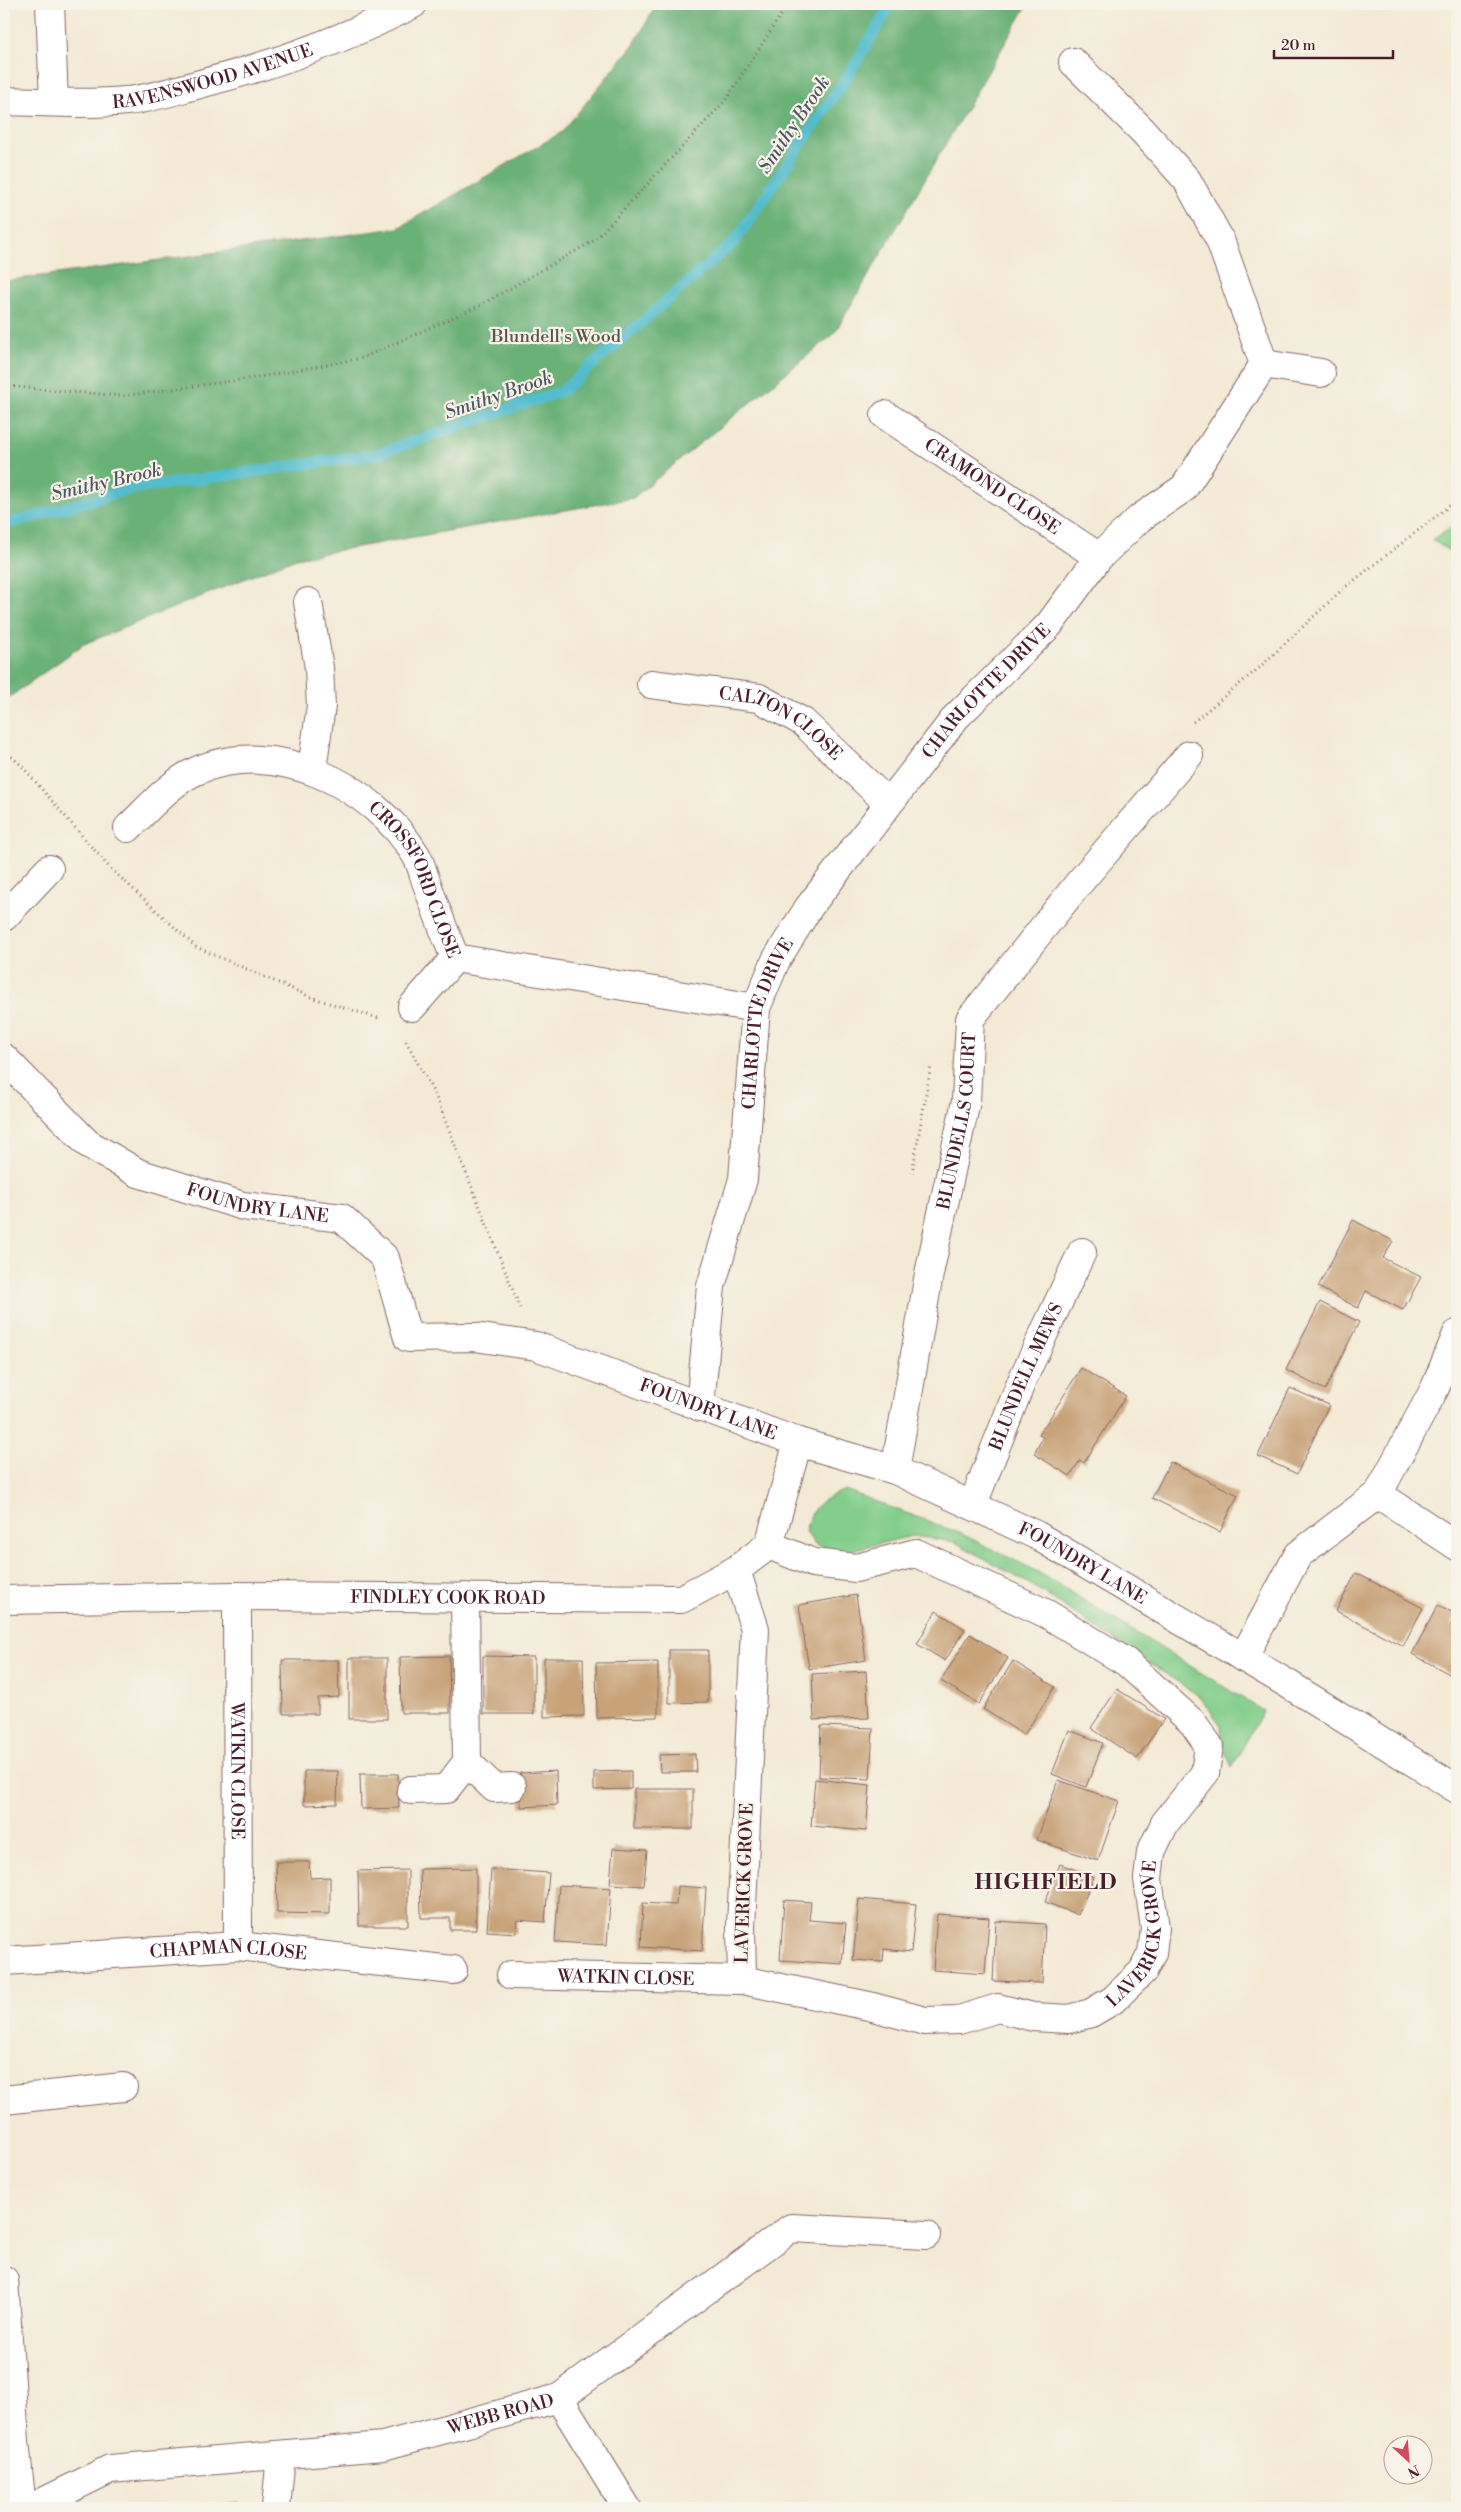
<svg xmlns="http://www.w3.org/2000/svg" width="1461" height="2512" viewBox="0 0 1461 2512" font-family="'Libre Bodoni',serif">
	<style>
		.green { fill: #83ce8c; stroke: #66765c }
		.forest { fill: #6ab178; stroke: #5a6852 }
		.lines { fill: none; stroke-linecap: round; stroke-linejoin: round }
		.stream { stroke: #52bdcd; stroke-width: 11 }
		.building { fill: #c8a379 }
		.minor-casing { stroke: #856666; stroke-width: 30 }
		.path { stroke: #856666; stroke-width: 3; stroke-dasharray: 1 4; stroke-linecap: butt }
		.minor { stroke: #fff; stroke-width: 28 }
		.labels { text-anchor: middle; stroke-width: 4.5; stroke-linejoin: round; paint-order: stroke }
		.street-label { font-size: 18px; fill: #4a1f2b; stroke: #f7f3e8 }
		.park-label { font-size: 18px; fill: #5b5448; stroke: #f7f3e8 }
		.water-label { font-size: 19px; font-style: italic; fill: #4d5664; stroke: #f7f3e8 }
		.district-label { font-size: 22px; font-weight: bold; letter-spacing: 1px; fill: #4a1f2b; stroke: #f7f3e8 }
	</style>
	<rect width="100%" height="100%" fill="#f7f3e8"/>
	<filter id="ink" filterUnits="userSpaceOnUse"><feTurbulence type="fractalNoise" baseFrequency=".02" numOctaves="2"/><feDisplacementMap in="SourceGraphic" scale="10" xChannelSelector="R" yChannelSelector="G"/><feConvolveMatrix kernelMatrix="1 2 1 2 8 2 1 2 1" color-interpolation-filters="sRGB"/></filter>
	<filter id="wash" filterUnits="userSpaceOnUse"><feTurbulence type="fractalNoise" baseFrequency=".0096" numOctaves="4" result="noise"/><feDisplacementMap in="SourceGraphic" scale="20" xChannelSelector="R" yChannelSelector="G"/><feGaussianBlur stdDeviation="1.12" result="paint"/><feColorMatrix in="noise" values="0 0 0 0 0 0 0 0 0 0 0 0 0 0 0 0 0 1.4 0 .05"/><feComposite in="paint" operator="in"/></filter>
	<g filter="url(#wash)">
		<rect width="100%" height="100%" fill="#f3ead5"/>
		<g class="green">
			<polygon points="1457,522 1457,556 1432,540"/>
			<path d="M845,1490L962,1534L1038,1572L1263,1711L1232,1767L1222,1745L1221,1725L1199,1696L1033,1586L955,1542L913,1536L838,1553L815,1544L805,1532C812,1505 819,1501 845,1490Z"/>
			<polygon points="238,2503 238,2508 137,2508"/>
		</g>
		<polygon class="forest" points="657,4 1028,4 834,334 633,498 296,558 84,644 4,701 4,281 398,228 562,132 634,44"/>
		<g class="lines">
			<polyline class="stream" points="4,525 131,489 377,454 562,391 734,242 849,74 891,4"/>
		</g>
		<g id="blocks">
			<g class="building">
				<polygon points="1353,1220 1393,1241 1383,1258 1421,1277 1403,1310 1366,1291 1358,1308 1318,1287"/>
				<polygon points="1320,1302 1359,1322 1325,1390 1286,1370"/>
				<polygon points="1081,1368 1126,1396 1084,1463 1080,1460 1070,1476 1034,1454 1043,1437 1039,1435"/>
				<polygon points="1290,1388 1329,1405 1297,1474 1258,1456"/>
				<polygon points="1170,1462 1238,1495 1220,1532 1152,1498"/>
				<polygon points="1356,1573 1423,1608 1403,1646 1336,1611"/>
				<polygon points="856,1595 866,1660 809,1669 799,1605"/>
				<polygon points="1438,1605 1456,1614 1451,1625 1457,1628 1457,1678 1412,1654"/>
				<polygon points="936,1611 965,1629 945,1661 917,1644"/>
				<polygon points="970,1634 1008,1658 979,1704 941,1681"/>
				<polygon points="669,1650 708,1650 708,1702 669,1703"/>
				<polygon points="449,1656 450,1713 401,1713 400,1657"/>
				<polygon points="483,1656 534,1657 534,1714 483,1714"/>
				<rect x="349" y="1658" width="38" height="61"/>
				<polygon points="544,1658 583,1658 584,1716 544,1717"/>
				<polygon points="282,1660 338,1660 339,1697 318,1698 318,1714 283,1714"/>
				<polygon points="1013,1661 1055,1687 1024,1735 983,1709"/>
				<polygon points="658,1662 658,1717 597,1718 596,1663"/>
				<polygon points="866,1671 869,1718 814,1720 812,1674"/>
				<polygon points="1117,1689 1164,1719 1137,1759 1091,1728"/>
				<polygon points="821,1726 873,1728 870,1779 819,1777"/>
				<polygon points="1069,1730 1103,1743 1086,1787 1052,1774"/>
				<polygon points="695,1754 696,1772 660,1772 659,1755"/>
				<polygon points="304,1771 338,1771 337,1804 304,1805"/>
				<polygon points="556,1771 557,1805 521,1807 520,1773"/>
				<polygon points="631,1771 631,1789 594,1790 594,1772"/>
				<polygon points="360,1774 398,1774 399,1808 361,1809"/>
				<polygon points="815,1779 870,1785 866,1831 811,1826"/>
				<polygon points="1058,1780 1119,1801 1098,1861 1037,1840"/>
				<rect x="634" y="1789" width="59" height="40"/>
				<polygon points="613,1848 647,1850 644,1886 610,1884"/>
				<polygon points="276,1862 309,1862 310,1878 330,1877 330,1914 277,1913"/>
				<polygon points="1060,1864 1094,1877 1078,1915 1045,1902"/>
				<polygon points="476,1868 476,1930 450,1930 450,1918 421,1918 420,1869"/>
				<polygon points="491,1869 549,1873 545,1922 517,1920 516,1933 487,1931"/>
				<polygon points="408,1870 408,1926 359,1926 358,1871"/>
				<polygon points="559,1885 611,1888 607,1945 555,1942"/>
				<polygon points="677,1886 706,1888 702,1951 641,1947 643,1903 676,1905"/>
				<polygon points="859,1899 916,1904 911,1952 884,1949 883,1962 853,1960"/>
				<polygon points="784,1900 811,1902 809,1920 846,1923 842,1964 780,1960"/>
				<polygon points="937,1914 989,1918 985,1974 933,1970"/>
				<polygon points="996,1921 1045,1924 1042,1983 993,1981"/>
			</g>
		</g>
	</g>
	<g filter="url(#ink)">
		<use href="#blocks" fill-opacity="0" stroke="#856666" stroke-width="1"/>
		<g class="lines">
			<defs>
				<g id="minor">
					<polyline points="50,4 54,102"/>
					<path id="s1" d="M4,101C44,102 86,105 126,101C150,99 176,90 200,84C273,65 346,39 413,4"/>
					<polyline points="1264,364 1321,373"/>
					<path id="s2" d="M885,415L1099,557"/>
					<polyline points="308,602 319,668 321,706 312,769"/>
					<path id="s3" d="M651,684L759,698L803,722L888,803"/>
					<path id="s4" d="M128,828C148,809 169,784 194,772C274,735 374,786 416,855C421,863 423,874 427,884C435,908 445,933 455,958L756,1008"/>
					<polyline points="4,917 49,869"/>
					<polyline points="412,1007 455,958"/>
					<path id="s5" d="M4,1058L87,1143L138,1173L243,1206L342,1218L385,1258L408,1338L475,1337L536,1346L798,1442L895,1470L1036,1535L1288,1684L1457,1789"/>
					<path id="s6" d="M700,1407L711,1286L743,1179L756,1008L776,960L809,907L956,717L1049,625L1099,557L1140,518L1184,488L1264,364L1220,240L1187,180L1142,130L1073,62"/>
					<path id="s7" d="M895,1470L929,1274L966,1101L970,1019L1078,884L1189,755"/>
					<polyline points="1378,1494 1435,1388 1457,1334"/>
					<path id="s8" d="M973,1504L1023,1378L1082,1252"/>
					<polyline points="736,1570 755,1629 741,1927 742,1980"/>
					<path id="s9" d="M237,1596L238,1946"/>
					<polyline points="465,1597 467,1762 494,1788 512,1787"/>
					<path id="s10" d="M4,1600L237,1596L681,1599L736,1570L769,1545L798,1442"/>
					<polyline points="1243,1658 1298,1555 1378,1494 1457,1546"/>
					<polyline points="411,1790 446,1789 467,1762"/>
					<path id="s11" d="M4,1961L238,1946L453,1970"/>
					<path id="s12" d="M511,1975L742,1980L869,2006L925,2021L959,2020L998,2008L1033,2017L1069,2019L1091,2013L1113,2000L1143,1971L1152,1953L1155,1928L1148,1879L1151,1852L1165,1823L1205,1773L1209,1746L1193,1723L1126,1662L1047,1614L916,1553L856,1568L813,1563L769,1545"/>
					<polyline points="4,2100 123,2087"/>
					<polyline points="4,2280 15,2441 22,2508"/>
					<polyline points="559,2398 627,2508"/>
					<path id="s13" d="M31,2508L110,2469L383,2446L559,2398L791,2228L926,2235"/>
					<polyline points="276,2508 281,2455"/>
				</g>
			</defs>
			<use href="#minor" class="minor-casing"/>
			<g class="path">
				<polyline points="4,386 122,396 254,378 362,358 477,307 595,240 725,101 788,4"/>
				<polyline points="1193,722 1259,668 1343,589 1457,500"/>
				<polyline points="4,750 21,765 109,867 196,947 313,998 381,1019"/>
				<polyline points="406,1041 436,1097 520,1308"/>
				<polyline points="912,1173 931,1066"/>
			</g>
			<use href="#minor" class="minor"/>
		</g>
	</g>
	<g class="labels">
		<g class="street-label">
			<text dy="6" stroke="none"><textPath href="#s1" startOffset="212">RAVENSWOOD AVENUE</textPath></text>
			<text dy="6" stroke="none"><textPath href="#s2" startOffset="129">CRAMOND CLOSE</textPath></text>
			<text dy="6" stroke="none"><textPath href="#s6" startOffset="799">CHARLOTTE DRIVE</textPath></text>
			<text dy="6" stroke="none"><textPath href="#s3" startOffset="139">CALTON CLOSE</textPath></text>
			<text dy="6" stroke="none"><textPath href="#s4" startOffset="365">CROSSFORD CLOSE</textPath></text>
			<text dy="6" stroke="none"><textPath href="#s6" startOffset="392">CHARLOTTE DRIVE</textPath></text>
			<text dy="6" stroke="none"><textPath href="#s7" startOffset="355">BLUNDELLS COURT</textPath></text>
			<text dy="6" stroke="none"><textPath href="#s5" startOffset="302">FOUNDRY LANE</textPath></text>
			<text dy="6" stroke="none"><textPath href="#s8" startOffset="138">BLUNDELL MEWS</textPath></text>
			<text dy="6" stroke="none"><textPath href="#s5" startOffset="842">FOUNDRY LANE</textPath></text>
			<text dy="6" stroke="none"><textPath href="#s5" startOffset="1248">FOUNDRY LANE</textPath></text>
			<text dy="6" stroke="none"><textPath href="#s10" startOffset="444">FINDLEY COOK ROAD</textPath></text>
			<text dy="6" stroke="none"><textPath href="#s9" startOffset="175">WATKIN CLOSE</textPath></text>
			<text transform="translate(744 1883) rotate(-88)" y="6">LAVERICK GROVE</text>
			<text dy="6" stroke="none"><textPath href="#s12" startOffset="689">LAVERICK GROVE</textPath></text>
			<text dy="6" stroke="none"><textPath href="#s11" startOffset="225">CHAPMAN CLOSE</textPath></text>
			<text dy="6" stroke="none"><textPath href="#s12" startOffset="115">WATKIN CLOSE</textPath></text>
			<text dy="6" stroke="none"><textPath href="#s13" startOffset="484">WEBB ROAD</textPath></text>
		</g>
		<g class="park-label">
			<text x="556" y="342">Blundell's Wood</text>
		</g>
		<g class="water-label">
			<text transform="translate(793 124) rotate(-56)" y="7">Smithy Brook</text>
			<text transform="translate(498 394) rotate(-19)" y="7">Smithy Brook</text>
			<text transform="translate(106 481) rotate(-13)" y="7">Smithy Brook</text>
		</g>
		<g class="district-label">
			<text x="1046" y="1889">HIGHFIELD</text>
		</g>
	</g>
	<rect width="1461" height="2512" fill="none" stroke="#f7f3e8" stroke-width="20"/>
	<g transform="translate(1408 2460) rotate(154)"><circle r="24" fill="#f7f3e8" stroke="#b29e9c"/>
	<path d="M0-4L9 19L0 12L-9 19Z" fill="#d1495b"/>
	<text y="-8" font-size="14" font-weight="bold" text-anchor="middle" fill="#4a1f2b">N</text>
	</g>
	<path d="M1274 50v8h119v-8" fill="none" stroke="#4a1f2b" stroke-width="2.5"/>
	<text x="1281" y="50" font-size="15" fill="#4a1f2b" stroke="#f7f3e8" stroke-width="4" paint-order="stroke">20 m</text>
</svg>
